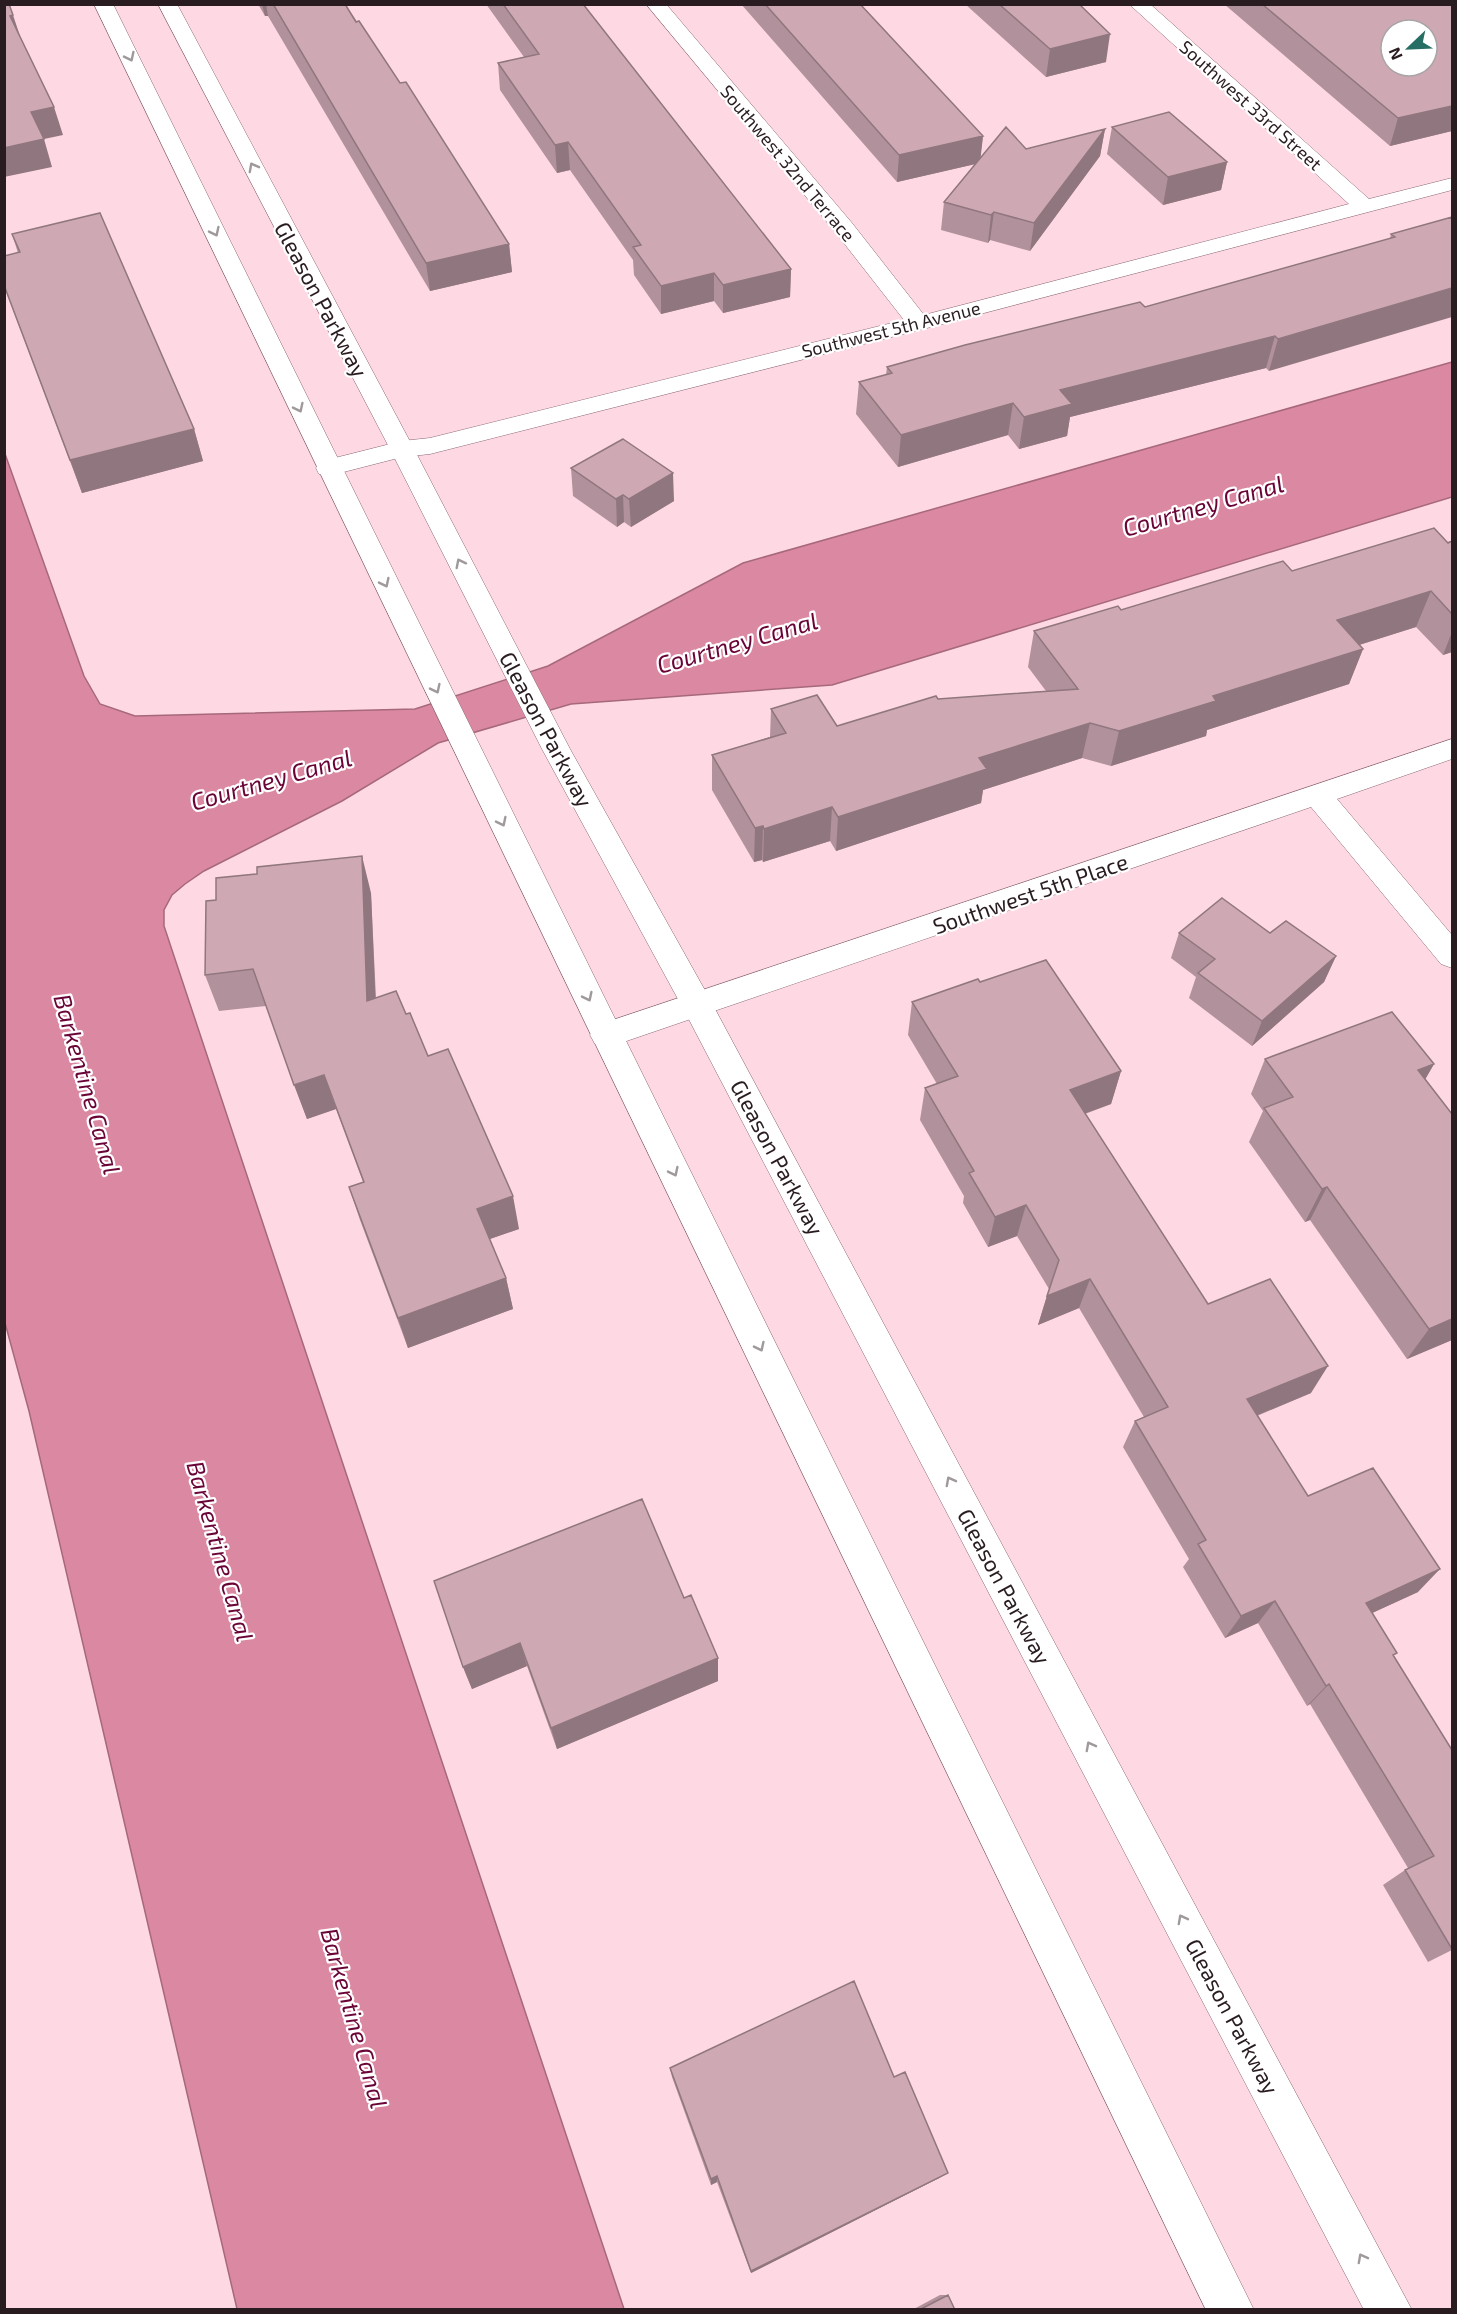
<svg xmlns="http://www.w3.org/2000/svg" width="1457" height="2314" font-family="'Exo 2',sans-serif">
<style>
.water{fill:#db89a3;stroke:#a6687c;stroke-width:1.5}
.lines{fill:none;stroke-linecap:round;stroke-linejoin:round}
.street-casing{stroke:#896872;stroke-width:1}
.secondary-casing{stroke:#896872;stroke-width:1}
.street{fill:#fff;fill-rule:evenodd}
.secondary{fill:#fff;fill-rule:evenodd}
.wall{fill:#b1919b}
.shaded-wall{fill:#90767e}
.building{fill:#cea9b4;stroke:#90767e;stroke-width:1.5;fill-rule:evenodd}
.oneway{stroke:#9f999b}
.labels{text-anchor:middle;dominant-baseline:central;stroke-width:4.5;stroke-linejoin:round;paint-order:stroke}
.far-street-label{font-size:18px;fill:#291c20;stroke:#fff}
.street-label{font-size:22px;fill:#291c20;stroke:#fff}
.water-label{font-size:24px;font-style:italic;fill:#6a0437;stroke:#fff}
</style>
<rect width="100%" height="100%" fill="#fed8e3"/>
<!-- water -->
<path class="water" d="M 1452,362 L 1452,497 L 832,685 L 571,704 L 438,743 L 342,801 L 204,871 L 185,884 L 172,895 L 164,910 L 164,926 L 624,2309 L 237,2309 L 29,1411 L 5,1323 L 4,451 L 84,676 L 100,704 L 135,716 L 415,709 L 548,666 L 743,563 Z"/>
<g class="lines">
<defs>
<path id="street" d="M 646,4 L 666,4 L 852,223 L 924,315 L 1349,204 L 1129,4 L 1150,4 L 1369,199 L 1452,178 L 1452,190 L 927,328 L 430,454 L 402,457 L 328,476 L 319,474 L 316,468 L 319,462 L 402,441 L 430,438 L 904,320 L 836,233 Z
M 1452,739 L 1452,759 L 1337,799 L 1452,935 L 1452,968 L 1441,964 L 1311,807 L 606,1048 L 595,1044 L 590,1035 L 595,1026 Z"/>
<path id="secondary" d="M 94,4 L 113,4 L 1254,2310 L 1206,2310 Z
M 158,4 L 177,4 L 414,449 L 570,749 L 707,994 L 1412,2310 L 1364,2310 L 685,1012 L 542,749 L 390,449 Z"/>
</defs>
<!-- street casing -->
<use href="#street" class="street-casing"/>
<!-- secondary casing -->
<use href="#secondary" class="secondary-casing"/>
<!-- street -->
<use href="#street" class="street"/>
<!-- secondary -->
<use href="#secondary" class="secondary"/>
</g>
<!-- wall -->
<path class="wall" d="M 258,4 L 345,4 L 509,244 L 512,272 L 430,291 L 268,16 L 265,16 Z
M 486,4 L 583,4 L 791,269 L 790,297 L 723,313 L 714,301 L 661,314 L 634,275 L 633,260 L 570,170 L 557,173 L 500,90 L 498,63 L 524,57 Z
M 741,4 L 860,4 L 983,136 L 980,158 L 1026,149 L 1105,129 L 1100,156 L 1030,251 L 990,240 L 988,243 L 941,230 L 944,202 L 975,164 L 897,182 Z
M 965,4 L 1079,4 L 1106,62 L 1046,77 Z
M 1224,4 L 1452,4 L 1452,131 L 1390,146 Z
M 1112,127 L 1227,162 L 1221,190 L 1163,205 L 1107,154 Z
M 1452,217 L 1269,371 L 1266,368 L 1070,417 L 1067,436 L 1019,449 L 1008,435 L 898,467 L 856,414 L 859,382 L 886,375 L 887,367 L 1145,307 L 1390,239 L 1391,234 Z
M 12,234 L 194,429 L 203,461 L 82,493 L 4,286 L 4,256 L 18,253 Z
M 571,468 L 674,501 L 631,527 L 624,522 L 617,527 L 573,496 Z
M 1452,541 L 1452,652 L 1443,655 L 1416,627 L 1359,645 L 1363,649 L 1349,684 L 1207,730 L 1206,736 L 1111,766 L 1082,758 L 983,790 L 981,803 L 836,851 L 830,841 L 763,862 L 762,860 L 754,862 L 712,790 L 712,755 L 770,737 L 771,709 L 837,726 L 938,699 L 1046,691 L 1028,667 L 1034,631 L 1121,610 L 1292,571 Z
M 371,893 L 376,998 L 406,1014 L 519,1229 L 490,1239 L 506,1278 L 513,1309 L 408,1348 L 360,1220 L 349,1187 L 363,1182 L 336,1109 L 307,1119 L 266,1006 L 219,1011 L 205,975 Z
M 1179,933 L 1270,933 L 1336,956 L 1324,982 L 1252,1046 L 1189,998 L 1196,977 L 1171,958 Z
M 980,982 L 1121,1071 L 1111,1104 L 1085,1114 L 1208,1304 L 1311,1393 L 1257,1416 L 1308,1496 L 1418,1592 L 1372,1613 L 1394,1657 L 1452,1750 L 1452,1950 L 1428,1962 L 1383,1885 L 1408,1868 L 1310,1704 L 1307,1706 L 1258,1623 L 1225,1638 L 1183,1567 L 1189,1559 L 1123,1447 L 1135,1421 L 1144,1417 L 1079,1308 L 1038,1325 L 1049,1289 L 1017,1236 L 988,1247 L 963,1203 L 964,1196 L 920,1120 L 925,1088 L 937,1084 L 908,1035 L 912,1002 Z
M 1265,1059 L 1434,1064 L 1425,1079 L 1452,1340 L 1407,1359 L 1310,1220 L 1305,1222 L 1249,1142 L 1263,1111 L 1251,1094 Z
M 684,1598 L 718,1658 L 718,1681 L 557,1749 L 527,1666 L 472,1689 L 463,1667 Z
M 670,2068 L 894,2077 L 939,2178 L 751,2273 L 717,2182 L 711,2185 L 672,2077 Z
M 940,2295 L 948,2295 L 955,2310 L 912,2310 Z"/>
<!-- shaded-wall -->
<path class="shaded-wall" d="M 262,4 L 266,4 L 268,16 L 265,16 Z
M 13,15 L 22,42 L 10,16 Z
M 1110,34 L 1106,62 L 1046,77 L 1050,49 Z
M 1452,106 L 1452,131 L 1390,146 L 1398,118 Z
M 54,107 L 63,135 L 44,139 L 52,167 L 4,177 L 4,148 L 31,112 Z
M 1105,129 L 1100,156 L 1030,251 L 1034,223 Z
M 983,136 L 980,163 L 897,182 L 899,155 Z
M 568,142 L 570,170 L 557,173 L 555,145 Z
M 1227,162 L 1221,190 L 1163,205 L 1168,177 Z
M 994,212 L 990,240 L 988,243 L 991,215 Z
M 509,244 L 512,272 L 430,291 L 426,263 Z
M 791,269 L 790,297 L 723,313 L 723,285 Z
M 714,273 L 714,301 L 661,314 L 661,286 Z
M 1452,288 L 1452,317 L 1269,371 L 1278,339 Z
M 1275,336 L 1266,368 L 1070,417 L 1067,436 L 1019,449 L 1024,417 L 1060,390 Z
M 1013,403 L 1008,435 L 898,467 L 901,435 Z
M 194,429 L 203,461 L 82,493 L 70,460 Z
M 673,473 L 674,501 L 631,527 L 629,499 Z
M 623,495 L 624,522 L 617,527 L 616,499 Z
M 1431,591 L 1416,627 L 1324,656 L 1337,620 Z
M 1452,632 L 1452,652 L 1443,655 Z
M 1363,649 L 1349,684 L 1207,730 L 1206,736 L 1111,766 L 1119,731 L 1213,696 Z
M 1090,723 L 1082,758 L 983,790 L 981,803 L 836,851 L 838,817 L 979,758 Z
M 832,807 L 830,841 L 763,862 L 764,829 Z
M 763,826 L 762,860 L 754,862 L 755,828 Z
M 362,856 L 371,893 L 377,1036 L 367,1001 Z
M 1336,956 L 1324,982 L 1252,1046 L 1262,1021 Z
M 1434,1064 L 1414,1099 L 1418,1070 Z
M 1121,1071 L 1111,1104 L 1061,1122 L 1070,1090 Z
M 324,1075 L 336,1109 L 307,1119 L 294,1085 Z
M 1327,1187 L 1310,1220 L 1305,1222 L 1322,1189 Z
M 513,1196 L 519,1229 L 484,1241 L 477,1209 Z
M 1026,1205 L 1017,1236 L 988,1247 L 995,1217 Z
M 506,1278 L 513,1309 L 408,1348 L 398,1318 Z
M 1090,1279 L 1079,1308 L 1038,1325 L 1047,1296 Z
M 1452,1319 L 1452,1340 L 1407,1359 L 1429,1329 Z
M 1328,1366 L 1311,1393 L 1231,1426 L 1247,1399 Z
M 1440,1569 L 1418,1592 L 1346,1625 L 1366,1603 Z
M 1275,1601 L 1258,1623 L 1225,1638 L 1241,1616 Z
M 520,1643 L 527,1666 L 472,1689 L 463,1667 Z
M 718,1658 L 718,1681 L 557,1749 L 551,1728 Z
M 1329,1684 L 1310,1704 L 1307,1706 L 1326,1686 Z
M 948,2173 L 939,2178 L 751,2273 L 751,2271 Z
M 717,2176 L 717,2182 L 711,2185 L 711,2179 Z"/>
<!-- building -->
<path class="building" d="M 4,4 L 9,4 L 13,15 L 10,16 L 54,107 L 31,112 L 44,139 L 4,148 Z
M 273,4 L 345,4 L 356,22 L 359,21 L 400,83 L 406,82 L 509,244 L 426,263 Z
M 503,4 L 583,4 L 791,269 L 723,285 L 714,273 L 661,286 L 633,247 L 641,245 L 568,142 L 555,145 L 498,63 L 539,54 Z
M 765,4 L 860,4 L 983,136 L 899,155 Z
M 999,4 L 1079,4 L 1110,34 L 1050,49 Z
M 1262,4 L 1452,4 L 1452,106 L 1398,118 ZM 1391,30 L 1427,30 L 1427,66 L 1391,66 Z
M 1169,112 L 1227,162 L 1168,177 L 1112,127 Z
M 1006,127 L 1026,149 L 1105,129 L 1034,223 L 994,212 L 991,215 L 944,202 Z
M 100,213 L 194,429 L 70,460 L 4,285 L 4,256 L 20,252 L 12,234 Z
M 1452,217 L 1452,288 L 1278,339 L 1275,336 L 1060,390 L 1072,404 L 1024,417 L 1013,403 L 901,435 L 859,382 L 892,373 L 887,367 L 965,345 L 1140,302 L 1145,307 L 1395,237 L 1391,234 Z
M 623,439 L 673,473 L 629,499 L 623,495 L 616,499 L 571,468 Z
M 1434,528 L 1448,543 L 1452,541 L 1452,614 L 1431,591 L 1337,620 L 1363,649 L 1213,696 L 1216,701 L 1119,731 L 1090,723 L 979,758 L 987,769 L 838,817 L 832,807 L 764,829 L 763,826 L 755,828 L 712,755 L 786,733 L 771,709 L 817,695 L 837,726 L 936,696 L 938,699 L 1078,689 L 1034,631 L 1118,606 L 1121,610 L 1283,561 L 1292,571 Z
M 362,856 L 367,1001 L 396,991 L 406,1014 L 410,1013 L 428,1056 L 448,1049 L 513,1196 L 477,1209 L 506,1278 L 398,1318 L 349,1187 L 364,1182 L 324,1075 L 294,1085 L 253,969 L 205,975 L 206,901 L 216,900 L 216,878 L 257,874 L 257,867 Z
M 1222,898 L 1270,933 L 1286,921 L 1336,956 L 1262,1021 L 1198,973 L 1215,959 L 1179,933 Z
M 1046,960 L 1121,1071 L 1070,1090 L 1208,1304 L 1270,1279 L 1328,1366 L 1247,1399 L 1308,1496 L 1373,1468 L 1440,1569 L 1366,1603 L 1397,1653 L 1393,1655 L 1452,1750 L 1452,1949 L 1405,1870 L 1434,1856 L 1329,1684 L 1326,1686 L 1275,1601 L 1241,1616 L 1198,1544 L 1206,1540 L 1135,1421 L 1168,1407 L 1090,1279 L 1047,1296 L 1059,1260 L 1026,1205 L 995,1217 L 969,1173 L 974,1171 L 925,1088 L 958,1076 L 912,1002 L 978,979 L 980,982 Z
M 1392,1012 L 1434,1064 L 1418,1070 L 1452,1114 L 1452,1319 L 1429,1329 L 1327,1187 L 1322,1189 L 1264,1108 L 1293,1097 L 1265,1059 Z
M 642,1499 L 684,1598 L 691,1595 L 718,1658 L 551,1728 L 520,1643 L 463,1667 L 434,1581 Z
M 854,1981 L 894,2077 L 905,2072 L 948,2173 L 751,2271 L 717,2176 L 711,2179 L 670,2068 Z
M 948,2295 L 955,2310 L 919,2310 Z"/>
<!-- one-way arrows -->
<defs><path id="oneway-chevron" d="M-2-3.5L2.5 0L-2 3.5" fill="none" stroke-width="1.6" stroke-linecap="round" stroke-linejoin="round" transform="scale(1.5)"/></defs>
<g class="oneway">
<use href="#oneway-chevron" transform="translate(130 57) rotate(64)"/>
<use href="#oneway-chevron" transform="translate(253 167) rotate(-118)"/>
<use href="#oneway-chevron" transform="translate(215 232) rotate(64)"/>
<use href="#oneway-chevron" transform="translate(299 408) rotate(64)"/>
<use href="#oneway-chevron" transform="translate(460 563) rotate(-117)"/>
<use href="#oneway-chevron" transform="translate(385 583) rotate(64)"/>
<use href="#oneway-chevron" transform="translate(436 689) rotate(64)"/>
<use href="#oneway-chevron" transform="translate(502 822) rotate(64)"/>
<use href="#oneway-chevron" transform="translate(588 997) rotate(64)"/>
<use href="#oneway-chevron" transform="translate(674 1172) rotate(64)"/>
<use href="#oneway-chevron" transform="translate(760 1347) rotate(64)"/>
<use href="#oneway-chevron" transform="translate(950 1481) rotate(-118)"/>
<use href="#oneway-chevron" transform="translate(1090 1746) rotate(-118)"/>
<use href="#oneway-chevron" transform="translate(1182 1919) rotate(-118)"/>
<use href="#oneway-chevron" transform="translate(1362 2258) rotate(-118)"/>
</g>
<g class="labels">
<!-- far-street labels -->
<g class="far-street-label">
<text transform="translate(1251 105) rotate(42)">Southwest 33rd Street</text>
<text transform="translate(788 163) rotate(50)">Southwest 32nd Terrace</text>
<text transform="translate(891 329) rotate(-14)">Southwest 5th Avenue</text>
</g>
<!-- street labels -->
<g class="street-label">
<text transform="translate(322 299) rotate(62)">Gleason Parkway</text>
<text transform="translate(547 729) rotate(62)">Gleason Parkway</text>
<text transform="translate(1030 893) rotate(-19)">Southwest 5th Place</text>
<text transform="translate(778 1157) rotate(62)">Gleason Parkway</text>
<text transform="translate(1005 1586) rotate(62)">Gleason Parkway</text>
<text transform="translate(1233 2016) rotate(62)">Gleason Parkway</text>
</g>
<!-- water labels -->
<g class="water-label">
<text transform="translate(1203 505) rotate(-16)">Courtney Canal</text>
<text transform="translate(737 642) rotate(-16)">Courtney Canal</text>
<text transform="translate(271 779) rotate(-16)">Courtney Canal</text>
<text transform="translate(88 1084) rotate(74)">Barkentine Canal</text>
<text transform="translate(221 1551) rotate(74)">Barkentine Canal</text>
<text transform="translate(355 2018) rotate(74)">Barkentine Canal</text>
</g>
</g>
<!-- border -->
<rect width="1457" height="2314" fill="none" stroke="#291c20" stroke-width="12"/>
<!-- north arrow -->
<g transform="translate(1409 48) rotate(247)"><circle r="28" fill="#ffffff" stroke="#a9a4a6" stroke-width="1.5"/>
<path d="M0-4.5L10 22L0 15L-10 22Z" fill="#276e64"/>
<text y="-9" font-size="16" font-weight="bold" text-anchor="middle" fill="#291c20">N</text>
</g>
</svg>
